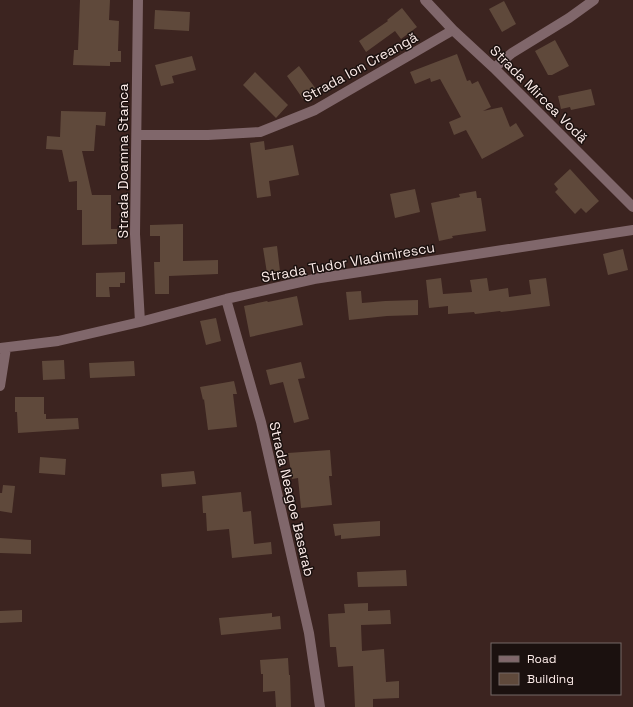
<svg xmlns="http://www.w3.org/2000/svg" width="633" height="707" font-family="'Space Grotesk',sans-serif">
<style>
.building{fill:#5f493b}
.lines{fill:none;stroke-linecap:round;stroke-linejoin:round}
.minor{stroke:#80676b;stroke-width:10}
.labels{text-anchor:middle;dominant-baseline:central;stroke-width:3;stroke-linejoin:round;paint-order:stroke}
.street-label{font-size:14px;fill:#fcebe8;stroke:#1b110f}
</style>
<rect width="100%" height="100%" fill="#3c2420"/>
<!-- building -->
<path class="building" d="M 80,0 L 110,0 L 109,20 L 119,21 L 118,51 L 121,51 L 121,62 L 110,62 L 110,66 L 73,65 L 74,50 L 78,50 Z
M 504,1 L 516,24 L 502,32 L 489,9 Z
M 402,8 L 417,27 L 401,39 L 395,31 L 366,52 L 359,41 L 388,21 L 387,20 Z
M 155,10 L 190,12 L 189,31 L 154,29 Z
M 555,40 L 569,66 L 552,75 L 548,75 L 535,51 Z
M 457,54 L 467,81 L 470,80 L 472,84 L 478,81 L 491,107 L 483,111 L 502,107 L 510,127 L 516,123 L 524,136 L 482,159 L 466,130 L 454,135 L 449,122 L 461,117 L 440,79 L 431,82 L 430,78 L 415,84 L 410,72 Z
M 192,56 L 196,70 L 172,76 L 174,83 L 161,86 L 155,65 Z
M 299,66 L 316,89 L 303,99 L 287,76 Z
M 255,72 L 288,105 L 276,118 L 243,85 Z
M 591,89 L 595,105 L 571,110 L 570,107 L 561,109 L 558,96 Z
M 61,111 L 106,112 L 105,126 L 96,125 L 94,151 L 82,151 L 92,195 L 111,195 L 111,229 L 117,229 L 117,244 L 82,245 L 82,210 L 77,210 L 77,181 L 69,182 L 62,150 L 46,149 L 47,136 L 60,137 Z
M 264,141 L 265,150 L 293,145 L 299,175 L 269,181 L 271,196 L 257,198 L 250,143 Z
M 570,169 L 599,201 L 586,213 L 581,208 L 575,214 L 555,192 L 558,189 L 554,184 Z
M 415,189 L 420,212 L 395,218 L 390,194 Z
M 476,191 L 477,198 L 481,198 L 486,231 L 452,236 L 453,238 L 439,241 L 431,203 L 460,197 L 459,194 Z
M 183,224 L 183,261 L 218,260 L 218,274 L 169,276 L 169,294 L 155,294 L 154,262 L 160,262 L 160,236 L 150,236 L 150,225 Z
M 277,246 L 280,271 L 267,273 L 263,248 Z
M 623,249 L 628,270 L 608,275 L 603,254 Z
M 125,272 L 125,283 L 120,283 L 120,287 L 109,287 L 110,297 L 96,297 L 96,273 Z
M 441,278 L 443,294 L 472,292 L 470,280 L 487,278 L 489,291 L 508,288 L 509,297 L 531,294 L 529,280 L 546,278 L 550,306 L 501,312 L 500,311 L 475,314 L 474,312 L 448,314 L 448,306 L 429,308 L 426,280 Z
M 361,291 L 362,303 L 385,301 L 418,300 L 418,315 L 387,316 L 349,320 L 346,292 Z
M 297,296 L 303,325 L 250,337 L 244,306 L 267,301 L 268,302 Z
M 216,318 L 221,341 L 206,345 L 200,321 Z
M 64,360 L 65,379 L 43,380 L 42,361 Z
M 134,361 L 135,376 L 90,378 L 89,363 Z
M 301,362 L 305,378 L 298,379 L 309,419 L 294,423 L 283,382 L 270,385 L 266,370 Z
M 234,381 L 237,394 L 233,394 L 237,427 L 208,430 L 204,399 L 203,400 L 200,387 Z
M 15,397 L 44,397 L 44,414 L 46,414 L 46,419 L 78,418 L 79,429 L 18,433 L 17,412 L 15,412 Z
M 330,450 L 332,476 L 329,476 L 332,505 L 301,508 L 298,478 L 292,479 L 288,453 Z
M 40,457 L 66,459 L 65,475 L 39,473 Z
M 194,471 L 196,484 L 162,487 L 161,474 Z
M 3,485 L 15,486 L 12,513 L 0,511 L 0,493 L 2,493 Z
M 241,492 L 243,512 L 251,511 L 254,544 L 271,542 L 272,554 L 232,558 L 229,529 L 207,531 L 206,513 L 203,513 L 202,496 Z
M 380,521 L 380,536 L 341,539 L 341,535 L 335,536 L 333,524 Z
M 0,538 L 31,540 L 31,554 L 0,553 Z
M 406,570 L 407,586 L 358,587 L 357,572 Z
M 368,603 L 368,611 L 390,610 L 391,624 L 361,625 L 362,651 L 384,649 L 386,682 L 399,681 L 399,698 L 373,699 L 373,707 L 355,707 L 353,666 L 338,667 L 336,647 L 330,647 L 328,614 L 345,613 L 344,604 Z
M 22,610 L 22,622 L 0,623 L 0,611 Z
M 272,613 L 272,617 L 280,616 L 281,629 L 221,635 L 219,618 Z
M 288,658 L 289,675 L 290,675 L 291,707 L 276,707 L 275,691 L 263,692 L 263,674 L 261,674 L 260,660 Z"/>
<g class="lines">
<!-- minor -->
<path class="minor" d="M 138,0 L 135,234 L 140,322
M 425,0 L 453,30 L 494,68 L 633,207
M 494,68 L 512,53 L 569,18 L 594,0
M 137,135 L 208,135 L 260,132 L 315,110 L 453,30
M 226,299 L 261,422 L 309,633 L 320,707
M 0,348 L 58,341 L 140,322 L 226,299 L 314,279 L 633,230
M 0,386 L 6,348"/>
</g>
<g class="labels">
<!-- street labels -->
<g class="street-label">
<text transform="translate(360 67) rotate(-29)">Strada Ion Creangă</text>
<text transform="translate(539 94) rotate(45)">Strada Mircea Vodă</text>
<text transform="translate(123 161) rotate(-90)">Strada Doamna Stanca</text>
<text transform="translate(348 262) rotate(-10)">Strada Tudor Vladimirescu</text>
<text transform="translate(292 499) rotate(77)">Strada Neagoe Basarab</text>
</g>
</g>
<!-- legend -->
<rect x="491" y="643" width="130" height="52" fill="#1b110f" stroke="#756866"/>
<rect x="499" y="656" width="20" height="6" fill="#80676b" stroke="#756866"/>
<text x="527" y="663" font-size="12" fill="#fcebe8">Road</text>
<rect x="499" y="673" width="20" height="12" fill="#5f493b" stroke="#756866"/>
<text x="527" y="683" font-size="12" fill="#fcebe8">Building</text>
</svg>
